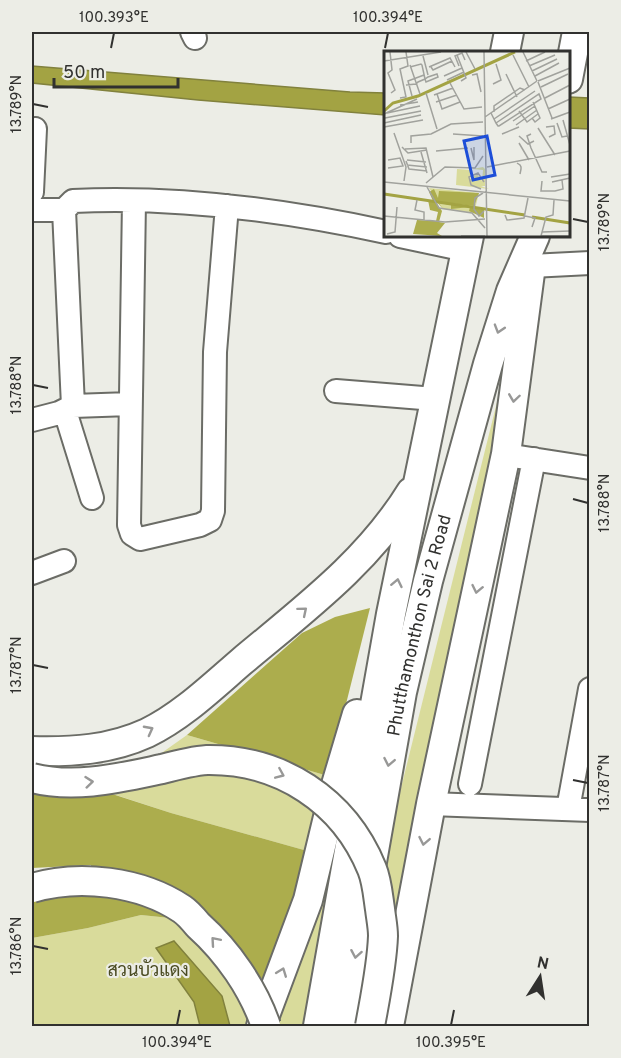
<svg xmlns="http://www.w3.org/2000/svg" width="621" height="1058" font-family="Overpass,Sarabun,sans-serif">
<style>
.green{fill:#d9db9b}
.forest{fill:#acad4d}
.water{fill:#a3a343;stroke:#81813d;stroke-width:1.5}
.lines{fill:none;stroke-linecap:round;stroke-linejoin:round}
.minor-casing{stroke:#6b6c66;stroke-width:26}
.major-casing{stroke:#6b6c66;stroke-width:32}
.minor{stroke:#fff;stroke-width:22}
.major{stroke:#fff;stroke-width:28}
.major-bridge-casing{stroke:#6b6c66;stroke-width:32;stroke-linecap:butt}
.major-bridge{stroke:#fff;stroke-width:28}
.oneway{stroke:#989897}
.ticks{fill:none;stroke:#31312f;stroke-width:2}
.labels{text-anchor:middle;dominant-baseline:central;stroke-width:4.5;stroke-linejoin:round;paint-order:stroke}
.street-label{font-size:18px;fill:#31312f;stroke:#ecede6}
.park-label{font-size:18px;fill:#4a4b22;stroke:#ecede6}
.inset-river{fill:none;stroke:#a3a343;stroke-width:3}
.inset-road{fill:none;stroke:#a1a29d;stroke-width:1.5}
.view{fill:#1d4ed8;fill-opacity:0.15;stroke:#1d4ed8;stroke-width:3}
.inset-edge{fill:none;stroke:#31312f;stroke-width:3}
.neatline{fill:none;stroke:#31312f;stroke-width:2}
.ticks-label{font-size:15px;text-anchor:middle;fill:#31312f}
</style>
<rect width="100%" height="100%" fill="#ecede6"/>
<!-- green -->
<path class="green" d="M 501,386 L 508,388 L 380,1026 L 374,912 L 398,800 Z
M 187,735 L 328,776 L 311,852 L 171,813 L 49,773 L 100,768 L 153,759 Z
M 336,830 L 332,1026 L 274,1026 Z
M 141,915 L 209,922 L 264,981 L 245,1026 L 32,1026 L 32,938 L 88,928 Z"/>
<!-- forest -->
<path class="forest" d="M 370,608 L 328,776 L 187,735 L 302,633 L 335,617 Z
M 41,771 L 171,813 L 311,852 L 264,981 L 209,922 L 141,915 L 88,928 L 32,938 L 32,899 L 45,894 L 93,896 L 91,865 L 32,868 L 32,776 Z"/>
<!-- water -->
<path class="water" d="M 32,66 L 350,92 L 385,93 L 385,115 L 198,100 L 32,83 Z
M 569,97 L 589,98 L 589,129 L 569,128 Z
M 174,941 L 222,996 L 230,1026 L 200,1026 L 194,1002 L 156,948 Z"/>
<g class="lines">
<defs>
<path id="minor" d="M 192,32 L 195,38
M 32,192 L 35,129
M 134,201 L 129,525 L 132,534 L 140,539 L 200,525 L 210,520 L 213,511 L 215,352 L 227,206
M 32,210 L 64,210
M 400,236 L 466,250
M 531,266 L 590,263
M 336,391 L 435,399
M 73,406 L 64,210 L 73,201 C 177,196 284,210 386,232
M 65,411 L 92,498
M 32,420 L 59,413 L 73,406 L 130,404
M 519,457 L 590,468
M 32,573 L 64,561
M 470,784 L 534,459
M 431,804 L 590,810
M 568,809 L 590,689"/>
<g id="major">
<path d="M 505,52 L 509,32"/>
<path d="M 568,79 L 577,32"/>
<path d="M 32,751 C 72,752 110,750 147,733 C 182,716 212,687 241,662 C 303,610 368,562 411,492"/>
<path d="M 261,1026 L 308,900 L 335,788 L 357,714"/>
<path d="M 318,1026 L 391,614 L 469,236"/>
<path id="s1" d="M 343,1026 L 402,692 L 428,581 L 488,364 L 511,291 L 535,236"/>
<path d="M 389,1026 L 431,804 L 506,454 L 530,273"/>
</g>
</defs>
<!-- minor casing -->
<use href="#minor" class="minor-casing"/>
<!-- major casing -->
<use href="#major" class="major-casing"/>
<!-- minor -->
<use href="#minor" class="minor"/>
<!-- major -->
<use href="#major" class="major"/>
<defs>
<path id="major-bridge" d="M 32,778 C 75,789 119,778 162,769 C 177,765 192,761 207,760 C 280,759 344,800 372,869 C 377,881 378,896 380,909 C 381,918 383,927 383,936 C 382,965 375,998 370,1026
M 32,888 C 79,874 140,881 182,909 C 188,913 193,919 198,925 C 228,952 253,988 266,1026"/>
</defs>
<!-- major-bridge casing -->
<use href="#major-bridge" class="major-bridge-casing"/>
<!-- major-bridge -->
<use href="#major-bridge" class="major-bridge"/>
</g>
<!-- one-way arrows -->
<defs><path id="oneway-chevron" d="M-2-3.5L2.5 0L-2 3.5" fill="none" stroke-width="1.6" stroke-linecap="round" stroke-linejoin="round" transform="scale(1.5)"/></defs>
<g class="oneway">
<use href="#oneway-chevron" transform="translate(499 329) rotate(107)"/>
<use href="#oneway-chevron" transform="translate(514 398) rotate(98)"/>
<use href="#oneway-chevron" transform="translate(397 583) rotate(-78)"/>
<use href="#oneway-chevron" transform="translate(477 589) rotate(102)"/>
<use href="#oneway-chevron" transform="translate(303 611) rotate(-40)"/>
<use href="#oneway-chevron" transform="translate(149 730) rotate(-28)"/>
<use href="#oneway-chevron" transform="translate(389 762) rotate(101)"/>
<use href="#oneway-chevron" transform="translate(280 774) rotate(23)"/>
<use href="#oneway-chevron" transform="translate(89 782) rotate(-6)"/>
<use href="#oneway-chevron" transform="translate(424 841) rotate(101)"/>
<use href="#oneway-chevron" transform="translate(215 941) rotate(-131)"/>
<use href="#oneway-chevron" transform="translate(356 954) rotate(100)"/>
<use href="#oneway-chevron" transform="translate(282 972) rotate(-69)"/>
</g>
<!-- ticks -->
<path class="ticks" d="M 111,48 L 114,33M 385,48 L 388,33M 33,104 L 48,107M 573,219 L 588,222M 33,385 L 48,388M 573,499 L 588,503M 33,665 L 48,668M 573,780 L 588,783M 33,946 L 48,949M 177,1025 L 180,1010M 451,1025 L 454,1010"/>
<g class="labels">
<!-- street labels -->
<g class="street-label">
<text stroke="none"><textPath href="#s1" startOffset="408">Phutthamonthon Sai 2 Road</textPath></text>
</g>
<!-- park labels -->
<g class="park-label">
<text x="148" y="971">สวนบัวแดง</text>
</g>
</g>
<!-- overview -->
<g transform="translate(384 51)">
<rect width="186" height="186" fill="#ecede6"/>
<path d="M 99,116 L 101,118 L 101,135 L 97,135 L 105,138 L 72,134 L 73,118 L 87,119 L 85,129 L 93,123 L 98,130 L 99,119 L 88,118 ZM 45,137 L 95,142 L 90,162 L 59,158 Z" fill="#d9db9b"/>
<path d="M 50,138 L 54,147 L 55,140 L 95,142 L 90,155 L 57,151 L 95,158 L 100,159 L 100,167 L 85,160 L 86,156 L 67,158 L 67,154 L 55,152 L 59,158 L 53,151 L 56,151 L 51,150 L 58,160 L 55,171 L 61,172 L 53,182 L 58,185 L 29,183 L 33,169 L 52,170 L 54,161 L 46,159 L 44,149 L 49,150 L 45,141 Z" fill="#acad4d"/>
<path class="inset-river" d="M 0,60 L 9,52 L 34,45 L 131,1M 0,143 L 141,164M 148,166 L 186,172"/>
<path class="inset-road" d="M 6,1 L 8,19 L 4,22 L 11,39 L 7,42M 82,1 L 91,18M 100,1 L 103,185M 139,1 L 153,30M 73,4 L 82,27 L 77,30M 129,4 L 145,36M 39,5 L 44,24M 0,10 L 57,1M 142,10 L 161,1M 26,14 L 36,43M 75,15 L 71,5 L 78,2 L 81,9M 145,15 L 171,4M 45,16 L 66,7 L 71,16M 47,16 L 49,19 L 68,10M 148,20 L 173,8M 122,23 L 133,46M 88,24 L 93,23 L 97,41M 60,25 L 78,17M 151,25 L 175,12M 63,29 L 80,21M 154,30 L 186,17M 154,31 L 168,67M 66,32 L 80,58 L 98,56M 109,33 L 117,29 L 112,13M 22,34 L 32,33 L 34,31 L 41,28 L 44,26 L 53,23 L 54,26 L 42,31 L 41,28 L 38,14 L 37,13 L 26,16M 157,36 L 184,23M 42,42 L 53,78M 53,43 L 58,58 L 76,51M 50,44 L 69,37M 28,45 L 24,30 L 40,24M 16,47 L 22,46 L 16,18 L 24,15 L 22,1M 161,47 L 186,34M 52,51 L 73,44M 16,54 L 34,51M 164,58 L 186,48M 135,60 L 143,71 L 154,63M 110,61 L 110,55 L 136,37 L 141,39M 3,62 L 36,55M 107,62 L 112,72 L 114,75 L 115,75 L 157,48 L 155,43 L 112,72M 0,63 L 33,48M 101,66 L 153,30M 1,67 L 37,60M 148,67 L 151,71 L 156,67 L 149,51M 110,68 L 151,40M 167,68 L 186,61M 179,69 L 186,94M 129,70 L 151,55M 0,72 L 37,64M 173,72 L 178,86 L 183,85M 132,74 L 153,59M 0,76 L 39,69M 162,76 L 170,75 L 171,83 L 165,86M 154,77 L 171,104M 10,82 L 22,116 L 20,130M 69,83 L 99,85M 118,83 L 135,76M 147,83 L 143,85 L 147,97 L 158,121 L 163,121M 135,85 L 144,93 L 150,90M 27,92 L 27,85 L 47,83 L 67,73 L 99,71M 135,92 L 145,109M 18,96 L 24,102 L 43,99M 87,97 L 90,109 L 90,96M 21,98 L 42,97 L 49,126M 52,100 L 84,97M 37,101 L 43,122M 4,109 L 16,107 L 19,115 L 4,117M 23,109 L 42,111M 22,110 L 25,118 L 43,120M 133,112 L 136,114 L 137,116 L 137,118 L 136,123 L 137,118M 23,114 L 43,116M 103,116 L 186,100M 167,126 L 186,123M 158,130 L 157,140 L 171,140 L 179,138 L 178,129M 0,131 L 186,150M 168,131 L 186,127M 42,132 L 61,116 L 91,117 L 99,105M 43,136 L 55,157 L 88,162 L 101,177M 97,138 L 87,134 L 85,126 L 94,122 L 100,131M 99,142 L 91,147 L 90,158 L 95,165 L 100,160M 33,149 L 31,159 L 40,161 L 40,169M 121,164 L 123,169 L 140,167 L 144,147M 0,165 L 61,171 L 101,168M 141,165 L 151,167 L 148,176M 158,181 L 186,180M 3,183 L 11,181 L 13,156M 77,185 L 101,185M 157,185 L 162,166 L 169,164 L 170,149M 157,185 L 186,185"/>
<path class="view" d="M 103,85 L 111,124 L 89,129 L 80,90 Z"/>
<rect width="186" height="186" class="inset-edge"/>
</g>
<!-- border -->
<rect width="621" height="1058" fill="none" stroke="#ecede6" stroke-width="66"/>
<!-- north arrow -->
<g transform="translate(540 977) rotate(12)" stroke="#ecede6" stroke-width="4.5" paint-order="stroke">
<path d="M0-4.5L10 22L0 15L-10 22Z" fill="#31312f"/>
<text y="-9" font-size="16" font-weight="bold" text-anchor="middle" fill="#31312f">N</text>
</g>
<!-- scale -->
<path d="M54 78v9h124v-9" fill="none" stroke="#31312f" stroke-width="3"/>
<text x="63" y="78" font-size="18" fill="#31312f" stroke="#ecede6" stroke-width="4.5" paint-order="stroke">50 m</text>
<rect x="33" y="33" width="555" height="992" class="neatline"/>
<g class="ticks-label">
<text x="114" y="22">100.393°E</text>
<text x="388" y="22">100.394°E</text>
<text transform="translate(16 104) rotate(-90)" y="5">13.789°N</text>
<text transform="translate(604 222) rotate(-90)" y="5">13.789°N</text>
<text transform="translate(16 385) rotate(-90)" y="5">13.788°N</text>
<text transform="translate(604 503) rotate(-90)" y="5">13.788°N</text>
<text transform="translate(16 665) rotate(-90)" y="5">13.787°N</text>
<text transform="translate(604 783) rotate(-90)" y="5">13.787°N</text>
<text transform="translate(16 946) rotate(-90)" y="5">13.786°N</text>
<text x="177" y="1047">100.394°E</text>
<text x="451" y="1047">100.395°E</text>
</g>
</svg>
